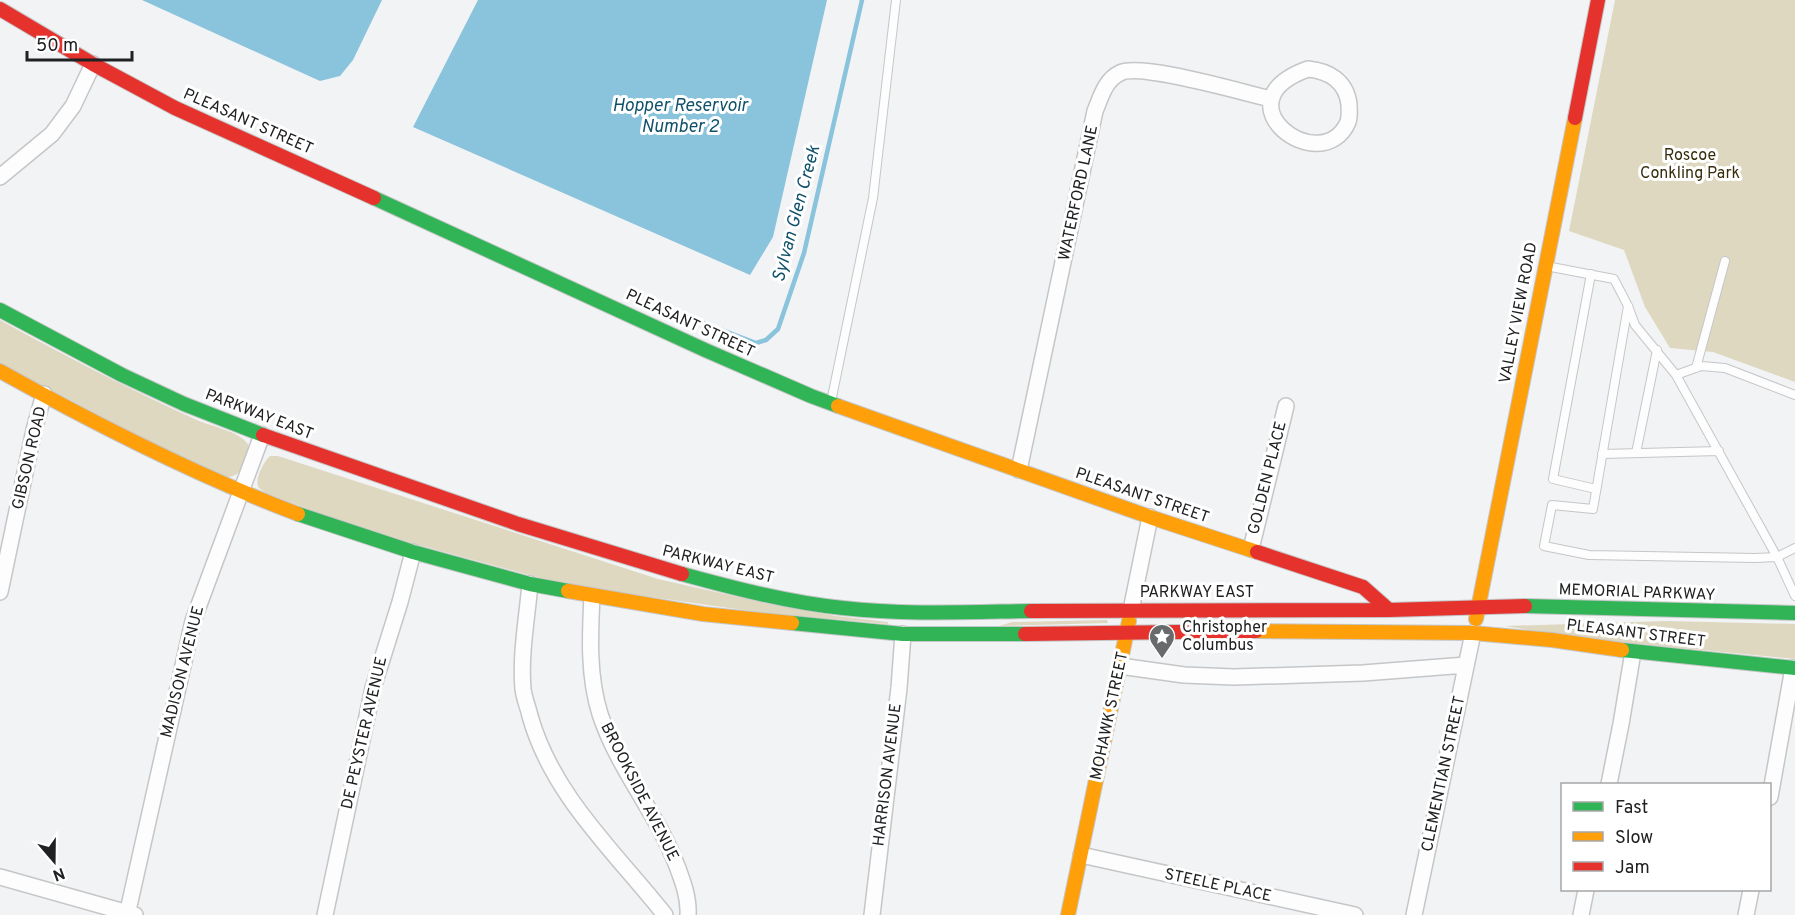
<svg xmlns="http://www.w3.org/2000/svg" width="1795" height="915" font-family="Overpass,sans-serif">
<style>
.green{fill:#dfd8c0}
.water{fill:#8ac3dc}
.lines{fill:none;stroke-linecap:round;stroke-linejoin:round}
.stream{stroke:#8ac3dc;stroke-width:4.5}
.lane-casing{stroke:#c5c6c7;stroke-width:10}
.street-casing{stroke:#c5c6c7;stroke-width:18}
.fast-casing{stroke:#c5c6c7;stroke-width:16}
.slow-casing{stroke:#c5c6c7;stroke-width:16}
.jam-casing{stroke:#c5c6c7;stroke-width:16}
.lane{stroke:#fdfdfe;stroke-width:8}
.street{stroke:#fdfdfe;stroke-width:15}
.fast{stroke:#30b455;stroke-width:14}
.slow{stroke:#ff9f0a;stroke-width:14}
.jam{stroke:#e5322d;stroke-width:14}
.labels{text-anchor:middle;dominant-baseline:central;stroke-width:6;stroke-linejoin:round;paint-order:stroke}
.street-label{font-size:16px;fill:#202122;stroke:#fff}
.park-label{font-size:16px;fill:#362d0c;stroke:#fff}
.poi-label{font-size:16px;fill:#202122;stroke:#fff;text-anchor:start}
.water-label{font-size:18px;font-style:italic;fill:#10516b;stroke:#fff}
</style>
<rect width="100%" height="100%" fill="#f1f3f5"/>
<!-- green -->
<path class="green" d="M 1615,0 L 1795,0 L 1795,382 L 1713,352 L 1670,348 L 1645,307 L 1624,250 L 1569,231 Z
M 0,320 C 65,356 131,390 199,421 C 214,427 238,431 248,444 C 251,456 242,478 227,477 L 179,457 L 0,363 Z
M 270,456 L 278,456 L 658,579 L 769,604 L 836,616 L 888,622 L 888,624 L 757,612 L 566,585 L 363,530 L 266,493 C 264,491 259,489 258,486 C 255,478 264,461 270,456 Z
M 1107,620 L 1108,623 L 999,626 L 1012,622 Z
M 1667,621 L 1795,624 L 1795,659 L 1577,638 L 1505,626 Z"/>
<!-- water -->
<path class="water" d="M 142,0 L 382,0 L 353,60 L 340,76 L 320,81 Z
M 478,0 L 827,0 L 773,237 L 750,275 L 413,127 Z"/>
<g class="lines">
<!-- stream -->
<path class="stream" d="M 646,301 L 756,343 L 766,340 L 778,329 L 804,253 L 862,0"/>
<defs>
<path id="lane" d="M 1546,266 L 1614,279 L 1628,306 L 1635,325 L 1676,375 L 1777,557 L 1795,596
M 1591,274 L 1553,479 L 1596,489
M 1628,306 L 1593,509 L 1552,505 L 1544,546 L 1589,555 L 1755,558 L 1777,557 L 1795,548
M 1696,368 L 1725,261
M 1676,375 L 1701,366 L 1725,368 L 1795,395
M 831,402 L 873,198 L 896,0
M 1636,453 L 1657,350
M 1602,454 L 1719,451"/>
<path id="street" d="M 1308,69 C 1329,71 1346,81 1349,104 C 1349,110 1350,116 1348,122 C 1322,181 1215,102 1308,69 Z
M 0,177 L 52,134 L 73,106 L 93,64
M 1019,470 L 1095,111 C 1101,97 1105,80 1120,73 C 1140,62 1244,93 1271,99
M 1251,549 L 1286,406
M 530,584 C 527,618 520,655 523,689 C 524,698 528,707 530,716 C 552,795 615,852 665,915
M 0,592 L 34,430 L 44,394
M 592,596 C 590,635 588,676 600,714 C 618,769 657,813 677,866 C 683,882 689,898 688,915
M 1131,610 L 1150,517
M 1120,666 L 1184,675 L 1234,677 L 1363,673 L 1466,665
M 1609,784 L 1621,724 L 1633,652
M 1770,797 L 1793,668
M 1081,855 L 1355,915
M 0,877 L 135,915
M 127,915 L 193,621 L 262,435
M 325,915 L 373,688 L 400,602 L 413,552
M 872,915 L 899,688 L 903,634
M 1414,915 L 1473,633
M 1581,915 L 1586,890
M 1746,915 L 1751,890"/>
<path id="fast" d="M 374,198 L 705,350 L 811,396 L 838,406
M 0,310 L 122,375 L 184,404 L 263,435
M 298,514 L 413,552 L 530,584 L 568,591
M 682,574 C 733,588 791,603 843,608 C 905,615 969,612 1031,611
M 1525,606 L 1795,613
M 792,623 L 903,634 L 1025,634
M 1622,650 L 1795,668"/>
<path id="slow" d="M 0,371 C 97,425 195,475 298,514
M 838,406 L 1150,517 L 1257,552
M 568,591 L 703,614 L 792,623
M 1476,619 L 1575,118
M 1256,631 L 1473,633 L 1552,640 L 1622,650
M 1068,915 L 1129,621"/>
<path id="jam" d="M 0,9 L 93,64 L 175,108 L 374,198
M 1575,118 L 1598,0
M 263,435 L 518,524 L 682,574
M 1257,552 L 1363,587 L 1389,610
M 1031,611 L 1389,610 L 1525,606
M 1025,634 L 1256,631"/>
</defs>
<!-- lane casing -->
<use href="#lane" class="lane-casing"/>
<!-- street casing -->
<use href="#street" class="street-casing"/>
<!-- fast casing -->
<use href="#fast" class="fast-casing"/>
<!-- slow casing -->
<use href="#slow" class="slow-casing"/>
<!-- jam casing -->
<use href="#jam" class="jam-casing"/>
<!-- lane -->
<use href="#lane" class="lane"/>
<!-- street -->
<use href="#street" class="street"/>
<!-- fast -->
<use href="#fast" class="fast"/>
<!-- slow -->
<use href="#slow" class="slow"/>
<!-- jam -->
<use href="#jam" class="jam"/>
</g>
<!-- icons -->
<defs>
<symbol id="sight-pin" viewBox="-11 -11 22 30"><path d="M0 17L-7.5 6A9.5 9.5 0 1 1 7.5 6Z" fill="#696a6c" stroke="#fff"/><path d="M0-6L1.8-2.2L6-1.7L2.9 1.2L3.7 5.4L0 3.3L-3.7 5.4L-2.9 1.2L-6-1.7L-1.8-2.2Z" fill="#fff"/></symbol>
</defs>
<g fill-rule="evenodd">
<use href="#sight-pin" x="1147" y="622" width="30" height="40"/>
</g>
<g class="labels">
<!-- street labels -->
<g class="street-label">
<text transform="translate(248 122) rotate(24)">PLEASANT STREET</text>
<text transform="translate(1079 193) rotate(-78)">WATERFORD LANE</text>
<text transform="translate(1519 313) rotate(-79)">VALLEY VIEW ROAD</text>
<text transform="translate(690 324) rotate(25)">PLEASANT STREET</text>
<text transform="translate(259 415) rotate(21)">PARKWAY EAST</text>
<text transform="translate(30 458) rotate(-77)">GIBSON ROAD</text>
<text transform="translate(1268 478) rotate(-76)">GOLDEN PLACE</text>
<text transform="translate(1142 496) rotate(19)">PLEASANT STREET</text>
<text transform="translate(718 565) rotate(14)">PARKWAY EAST</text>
<text x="1197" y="593">PARKWAY EAST</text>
<text transform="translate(1637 593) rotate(2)">MEMORIAL PARKWAY</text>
<text transform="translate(1636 634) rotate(7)">PLEASANT STREET</text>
<text transform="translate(183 672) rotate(-76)">MADISON AVENUE</text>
<text transform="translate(1110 716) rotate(-78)">MOHAWK STREET</text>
<text transform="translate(365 733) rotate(-77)">DE PEYSTER AVENUE</text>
<text transform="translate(1444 774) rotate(-78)">CLEMENTIAN STREET</text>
<text transform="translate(888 775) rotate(-83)">HARRISON AVENUE</text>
<text transform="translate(639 792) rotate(63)">BROOKSIDE AVENUE</text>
<text transform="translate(1218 886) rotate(12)">STEELE PLACE</text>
</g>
<!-- park labels -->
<g class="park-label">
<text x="1690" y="156">Roscoe<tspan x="1690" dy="18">Conkling Park</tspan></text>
</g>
<!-- poi labels -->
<g class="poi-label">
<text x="1182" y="628">Christopher<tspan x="1182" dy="18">Columbus</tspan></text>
</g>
<!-- water labels -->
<g class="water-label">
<text x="680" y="106">Hopper Reservoir<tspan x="680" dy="21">Number 2</tspan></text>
<text transform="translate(797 214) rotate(-75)">Sylvan Glen Creek</text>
</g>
</g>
<!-- legend -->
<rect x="1561" y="783" width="210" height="108" fill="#ffffff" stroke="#a6a6a7" stroke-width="1.5"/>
<rect x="1573" y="802" width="30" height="9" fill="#30b455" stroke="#a6a6a7" stroke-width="1.5"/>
<text x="1615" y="813" font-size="18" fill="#202122">Fast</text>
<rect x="1573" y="832" width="30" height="9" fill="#ff9f0a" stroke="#a6a6a7" stroke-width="1.5"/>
<text x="1615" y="843" font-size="18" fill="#202122">Slow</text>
<rect x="1573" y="862" width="30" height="9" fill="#e5322d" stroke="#a6a6a7" stroke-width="1.5"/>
<text x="1615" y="873" font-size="18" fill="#202122">Jam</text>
<!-- north arrow -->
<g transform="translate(54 861) rotate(160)" stroke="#ffffff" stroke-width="4.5" paint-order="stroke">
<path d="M0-4.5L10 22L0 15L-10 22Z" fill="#202122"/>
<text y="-9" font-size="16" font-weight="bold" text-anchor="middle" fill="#202122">N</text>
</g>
<!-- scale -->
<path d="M27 51v9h105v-9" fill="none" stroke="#202122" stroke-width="3"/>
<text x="36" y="51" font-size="18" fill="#202122" stroke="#ffffff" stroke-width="4.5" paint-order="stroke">50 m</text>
</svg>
